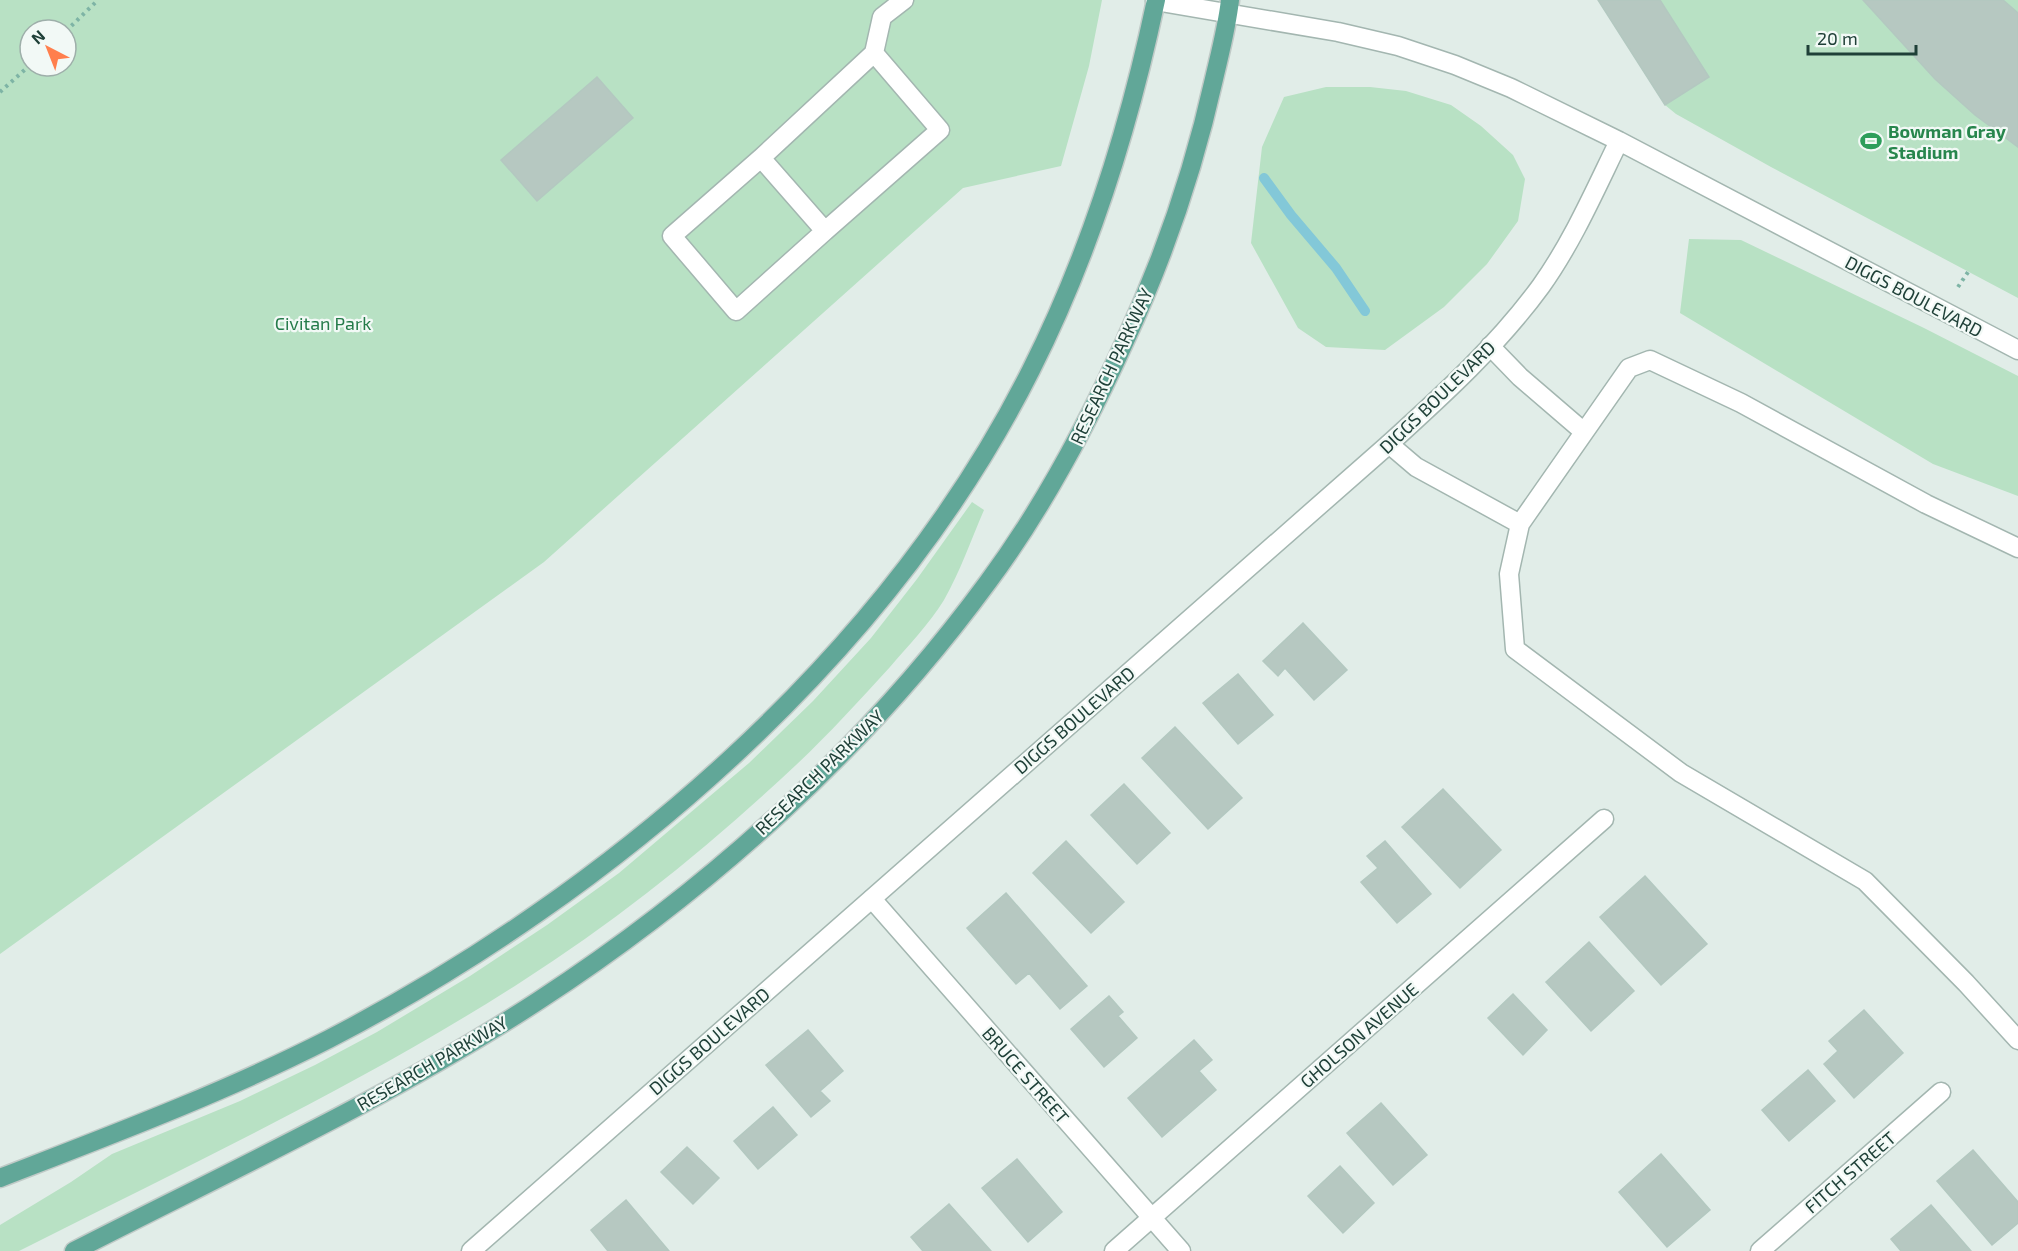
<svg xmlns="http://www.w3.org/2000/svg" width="2018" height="1251" font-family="'Exo 2',sans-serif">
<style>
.green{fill:#b8e1c4;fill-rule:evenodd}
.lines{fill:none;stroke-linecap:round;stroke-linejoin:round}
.stream{stroke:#83c8d8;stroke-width:10}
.building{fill:#b6c8c1;stroke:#b3c8c0;stroke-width:1.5}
.service-casing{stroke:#a3b6b0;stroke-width:21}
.minor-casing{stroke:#a3b6b0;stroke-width:21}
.tertiary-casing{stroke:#a3b6b0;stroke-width:21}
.primary-casing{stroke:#c0cac7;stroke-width:21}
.path{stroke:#7eb4a5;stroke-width:4;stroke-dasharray:3 4.5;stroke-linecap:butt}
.service{stroke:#fff;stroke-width:18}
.minor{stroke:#fff;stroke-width:18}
.tertiary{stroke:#fff;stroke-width:18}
.primary{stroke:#61a798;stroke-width:18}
.labels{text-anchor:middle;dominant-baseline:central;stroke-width:4.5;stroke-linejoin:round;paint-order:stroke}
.leisure-label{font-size:18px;font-weight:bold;fill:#27864d;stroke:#f2f9f6;text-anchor:start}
.street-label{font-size:18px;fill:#1f4038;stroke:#f2f9f6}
.park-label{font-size:18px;fill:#257b4a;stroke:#f2f9f6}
</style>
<rect width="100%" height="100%" fill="#e1ede8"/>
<!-- green -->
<path class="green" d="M 0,0 L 1102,0 L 1089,66 L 1061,166 L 963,188 L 544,562 L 0,954 ZM 30,30 L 66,30 L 66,66 L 30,66 Z
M 1598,0 L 2018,0 L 2018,298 L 1771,167 L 1676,114 L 1665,105 Z
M 1326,87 L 1370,87 L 1406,91 L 1451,105 L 1481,126 L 1513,155 L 1525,179 L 1518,221 L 1487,264 L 1444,307 L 1385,350 L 1326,347 L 1298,328 L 1251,243 L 1262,147 L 1284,97 Z
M 1689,239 L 1741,240 L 1924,328 L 2018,376 L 2018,496 L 1933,464 L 1680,313 Z
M 972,502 L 984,510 C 971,540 960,572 944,600 C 929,624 908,646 890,667 C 859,701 829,734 796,765 C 711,845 620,919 521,982 C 365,1082 198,1161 33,1244 L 19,1251 L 0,1251 L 0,1225 L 71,1182 L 112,1154 L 240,1101 L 315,1065 L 377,1032 L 470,976 L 547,925 L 619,873 L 749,763 L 813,701 L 871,638 L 917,579 Z"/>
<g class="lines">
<!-- stream -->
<path class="stream" d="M 1264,178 L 1291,215 L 1336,268 L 1365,311"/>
</g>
<!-- building -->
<path class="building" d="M 1598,0 L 1660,0 L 1709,77 L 1665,105 Z
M 1863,0 L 2003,0 L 2018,13 L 2018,147 L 1975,115 L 1935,79 Z
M 597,77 L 633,118 L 537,201 L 501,160 Z
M 1303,623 L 1347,670 L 1314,700 L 1285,668 L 1278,676 L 1263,661 Z
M 1238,674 L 1273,715 L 1238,744 L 1203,703 Z
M 1175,727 L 1242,798 L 1208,829 L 1142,758 Z
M 1124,784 L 1170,833 L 1137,864 L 1091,815 Z
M 1443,789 L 1501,850 L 1460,888 L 1402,827 Z
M 1066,841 L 1124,902 L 1091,933 L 1033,873 Z
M 1385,841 L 1431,894 L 1397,923 L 1361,882 L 1378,868 L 1367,856 Z
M 1645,876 L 1707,944 L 1661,985 L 1600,917 Z
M 1006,893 L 1087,986 L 1060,1009 L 1029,973 L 1016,984 L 967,928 Z
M 1589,942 L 1634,991 L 1591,1031 L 1546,982 Z
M 1513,994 L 1547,1030 L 1523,1055 L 1488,1018 Z
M 1109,996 L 1123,1012 L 1118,1016 L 1137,1038 L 1104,1067 L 1071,1029 Z
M 1864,1010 L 1903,1053 L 1854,1098 L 1824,1064 L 1838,1051 L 1829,1041 Z
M 808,1030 L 843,1071 L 820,1091 L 830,1101 L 811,1117 L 766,1065 Z
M 1194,1040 L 1212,1060 L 1199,1071 L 1216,1090 L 1162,1137 L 1128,1098 Z
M 1808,1070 L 1835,1101 L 1789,1141 L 1762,1110 Z
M 1381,1103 L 1427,1155 L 1393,1185 L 1347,1133 Z
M 773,1107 L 797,1135 L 758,1169 L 734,1141 Z
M 687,1147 L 719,1178 L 693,1204 L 661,1172 Z
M 1973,1150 L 2018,1202 L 2018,1223 L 1992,1245 L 1937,1181 Z
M 1661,1154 L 1710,1210 L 1667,1247 L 1619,1192 Z
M 1017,1159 L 1062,1212 L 1028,1242 L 982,1188 Z
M 1340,1166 L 1374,1203 L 1343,1233 L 1308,1196 Z
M 626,1200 L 669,1251 L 608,1251 L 591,1230 Z
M 949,1204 L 991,1251 L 923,1251 L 911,1237 Z
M 1931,1205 L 1971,1251 L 1901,1251 L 1891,1239 Z"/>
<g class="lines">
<defs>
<path id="service" d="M 761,158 L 825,231 L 736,311 L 672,236 L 761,158 L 874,53 L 882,17 L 904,0
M 825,231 L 940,130 L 874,53
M 1490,346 L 1520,377 L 1584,432
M 1389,444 L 1416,467 L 1520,524
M 2018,548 L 1926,504 L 1741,403 L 1650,360 L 1629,368 L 1520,524 L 1509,574 L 1515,649 L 1681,773 L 1865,881 L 1966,983 L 2018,1040"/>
<path id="minor" d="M 872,899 L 1181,1251
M 1114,1251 L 1604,819
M 1760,1251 L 1941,1092"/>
<path id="tertiary" d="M 1155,1 L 1338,32 L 1398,46 L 1455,65 L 1511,88 L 1619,141 L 2018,350
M 471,1251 L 1389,444 C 1443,395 1498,345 1541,286 C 1573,241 1595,190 1619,141"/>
<path id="primary" d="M 0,1178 C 111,1135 223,1093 329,1039 C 611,893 887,657 1031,370 C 1090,253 1129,128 1156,0
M 74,1251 C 230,1171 391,1097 538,1001 C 710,889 867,747 988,582 C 1043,508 1087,425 1125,341 C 1164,257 1194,169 1214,79 C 1220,53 1227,27 1230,0"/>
</defs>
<!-- service casing -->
<use href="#service" class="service-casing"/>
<!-- minor casing -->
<use href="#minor" class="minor-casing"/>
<!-- tertiary casing -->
<use href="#tertiary" class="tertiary-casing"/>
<!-- primary casing -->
<use href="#primary" class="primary-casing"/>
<!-- path -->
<path class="path" d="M 66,31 L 98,0
M 0,92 L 30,65
M 1958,287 L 1968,272"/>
<!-- service -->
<use href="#service" class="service"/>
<!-- minor -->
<use href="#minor" class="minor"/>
<!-- tertiary -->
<use href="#tertiary" class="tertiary"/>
<!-- primary -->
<use href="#primary" class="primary"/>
</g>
<!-- icons -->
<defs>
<symbol id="stadium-bare" viewBox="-9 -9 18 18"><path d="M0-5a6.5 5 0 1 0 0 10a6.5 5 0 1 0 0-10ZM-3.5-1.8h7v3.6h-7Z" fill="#2e9e5b" stroke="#f2f9f6" stroke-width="2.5" paint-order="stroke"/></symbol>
</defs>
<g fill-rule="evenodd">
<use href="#stadium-bare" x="1856" y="126" width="30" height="30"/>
</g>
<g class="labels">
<!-- leisure labels -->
<g class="leisure-label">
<text x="1888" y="131">Bowman Gray<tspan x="1888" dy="21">Stadium</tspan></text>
</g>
<!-- street labels -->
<g class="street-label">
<text transform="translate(1914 296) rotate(28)">DIGGS BOULEVARD</text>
<text transform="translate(1111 366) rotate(-65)">RESEARCH PARKWAY</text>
<text transform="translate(1437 397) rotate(-44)">DIGGS BOULEVARD</text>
<text transform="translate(1074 720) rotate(-41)">DIGGS BOULEVARD</text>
<text transform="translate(819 772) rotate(-44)">RESEARCH PARKWAY</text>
<text transform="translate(1359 1035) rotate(-41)">GHOLSON AVENUE</text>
<text transform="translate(709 1041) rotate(-41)">DIGGS BOULEVARD</text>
<text transform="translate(432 1063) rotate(-30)">RESEARCH PARKWAY</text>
<text transform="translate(1026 1075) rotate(49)">BRUCE STREET</text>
<text transform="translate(1850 1172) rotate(-41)">FITCH STREET</text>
</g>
<!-- park labels -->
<g class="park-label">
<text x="323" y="323">Civitan Park</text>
</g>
</g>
<!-- north arrow -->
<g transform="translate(48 48) rotate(318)"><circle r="28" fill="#f2f9f6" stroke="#9eafaa" stroke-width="1.5"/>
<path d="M0-4.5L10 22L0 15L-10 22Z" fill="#ff7f4d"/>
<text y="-9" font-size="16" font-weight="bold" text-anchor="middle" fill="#1f4038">N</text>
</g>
<!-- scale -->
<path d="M1808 45v9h108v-9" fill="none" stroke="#1f4038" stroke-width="3"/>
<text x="1817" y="45" font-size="18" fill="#1f4038" stroke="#f2f9f6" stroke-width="4.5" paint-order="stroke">20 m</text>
</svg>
